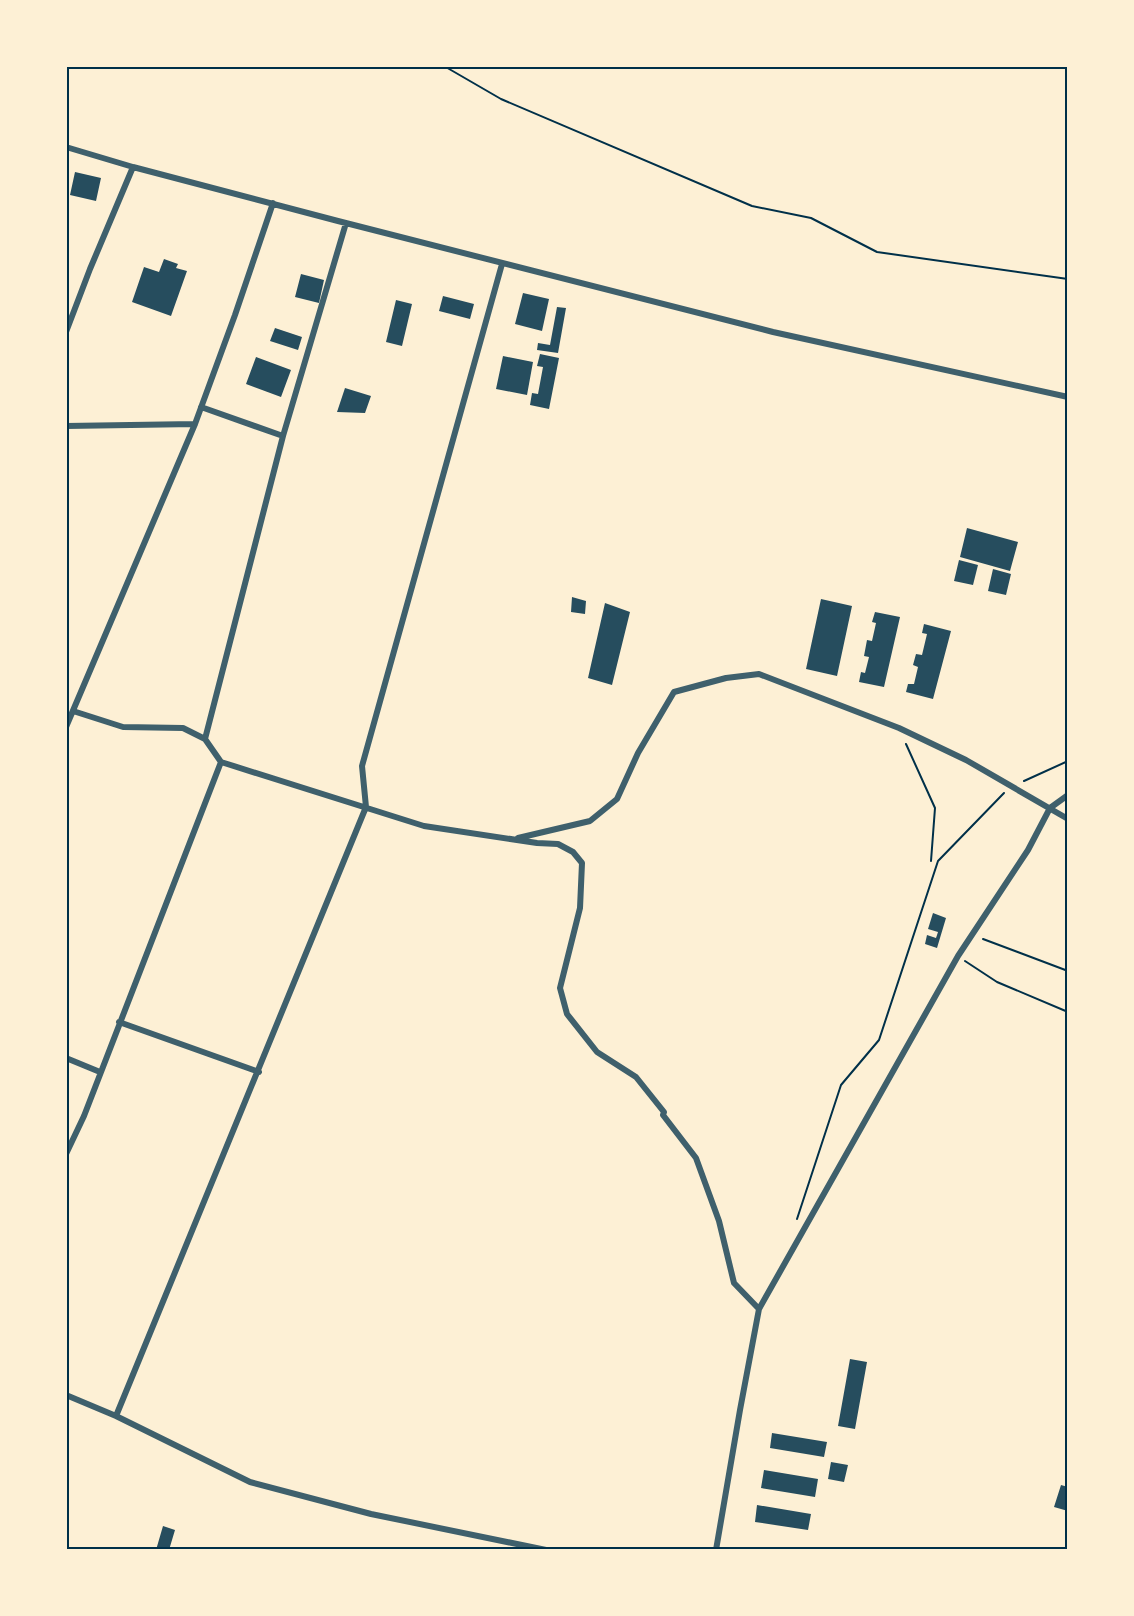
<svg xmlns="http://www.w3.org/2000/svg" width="1134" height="1616" font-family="'Public Sans',sans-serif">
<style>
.building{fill:#264d5e}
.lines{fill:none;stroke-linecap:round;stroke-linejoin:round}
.path{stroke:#003049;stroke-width:2}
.minor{stroke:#3f606c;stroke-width:6}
.neatline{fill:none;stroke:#003049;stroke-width:2}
</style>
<rect width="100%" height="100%" fill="#fdf0d5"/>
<!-- building -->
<path class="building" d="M 75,172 L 101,178 L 96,201 L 70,195 Z
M 164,259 L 178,264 L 176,268 L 187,271 L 171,316 L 132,302 L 144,267 L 159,272 Z
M 301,274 L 324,280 L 319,303 L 295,297 Z
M 523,293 L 549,299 L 542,331 L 515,324 Z
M 443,296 L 474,304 L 470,319 L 439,311 Z
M 396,300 L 412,304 L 402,346 L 386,342 Z
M 557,307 L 566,308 L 558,353 L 537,350 L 538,343 L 550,345 Z
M 275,328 L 302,337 L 298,350 L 270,341 Z
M 540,354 L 559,358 L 549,409 L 530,405 L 532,393 L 538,394 L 543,367 L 537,366 Z
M 503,356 L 533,362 L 527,395 L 496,389 Z
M 256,357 L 291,370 L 281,397 L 246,384 Z
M 345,388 L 371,396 L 365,413 L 337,412 Z
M 967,528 L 1018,542 L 1010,571 L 960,557 Z
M 959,560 L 978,565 L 973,585 L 954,581 Z
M 993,569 L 1011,574 L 1006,595 L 988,591 Z
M 572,597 L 586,601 L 585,614 L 571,612 Z
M 821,599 L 852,606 L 837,676 L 806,669 Z
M 605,603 L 630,612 L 612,685 L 588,678 Z
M 875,612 L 900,617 L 884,687 L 859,682 L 861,672 L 865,673 L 869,657 L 864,656 L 867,640 L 872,641 L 876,623 L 872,622 Z
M 924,624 L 951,631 L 933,699 L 906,692 L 908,684 L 914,684 L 918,667 L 913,665 L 916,654 L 922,655 L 927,634 L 922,633 Z
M 933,913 L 946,918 L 937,948 L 925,944 L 927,935 L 936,938 L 938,932 L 928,929 Z
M 850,1359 L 867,1362 L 855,1429 L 838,1426 Z
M 772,1433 L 827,1442 L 824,1457 L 770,1448 Z
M 831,1462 L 848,1465 L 844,1482 L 828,1479 Z
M 764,1470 L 818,1479 L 815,1497 L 761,1488 Z
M 1061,1485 L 1068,1487 L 1068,1511 L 1054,1507 Z
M 757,1505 L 811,1514 L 808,1530 L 755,1522 Z
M 163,1526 L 175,1530 L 169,1550 L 156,1550 Z"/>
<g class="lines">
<!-- path -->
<path class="path" d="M 444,66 L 501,99 L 752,206 L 811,218 L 877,252 L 1068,279
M 906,744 L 935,808 L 931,861
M 1024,781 L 1068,761
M 983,939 L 1068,971
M 965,961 L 997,982 L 1068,1012
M 797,1219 L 841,1085 L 879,1040 L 938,861 L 1004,793"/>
<!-- minor -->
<path class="minor" d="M 66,147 L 133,167 L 338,221 L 773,332 L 1068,397
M 66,332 L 90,269 L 133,167
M 201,407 L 283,436
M 66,426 L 195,424
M 73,711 L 123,727 L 183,728 L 205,739 L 221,762 L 424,826 L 537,843 L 558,844 L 573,852 L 582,863 L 580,908 L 560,988 L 567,1014 L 597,1052 L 636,1077 L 664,1112 L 663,1115 L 696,1158 L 719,1221 L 734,1283 L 759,1309
M 66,727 L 195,424 L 235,315 L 273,203
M 205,739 L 283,436 L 346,223
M 518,838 L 590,821 L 617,799 L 638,753 L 674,692 L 726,678 L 759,674 L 899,728 L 966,760 L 1068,819
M 119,1022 L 259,1072
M 66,1058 L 100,1072
M 66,1154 L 84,1116 L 221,762
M 66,1395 L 116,1416 L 250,1482 L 371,1514 L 546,1550
M 116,1416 L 366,807 L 362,766 L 502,264
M 716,1550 L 740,1410 L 759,1309 L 958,956 L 1028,850 L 1050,808 L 1068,795"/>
</g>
<!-- border -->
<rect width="1134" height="1616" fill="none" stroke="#fdf0d5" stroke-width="135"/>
<rect x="68" y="68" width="998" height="1480" class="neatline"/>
</svg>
